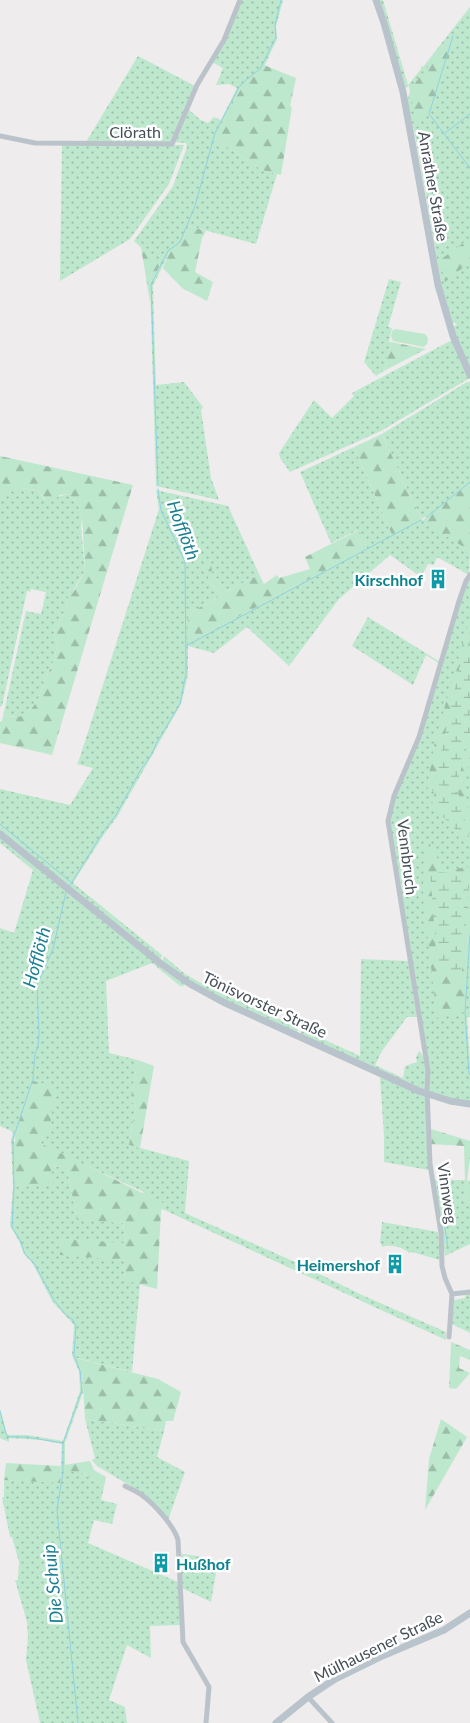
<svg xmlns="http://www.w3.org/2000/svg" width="470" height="1723" font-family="Lato,sans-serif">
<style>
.grass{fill:url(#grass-dots)}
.forest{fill:url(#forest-firs)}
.wetland{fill:url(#wetland-marsh)}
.garden{fill:#bee8cd}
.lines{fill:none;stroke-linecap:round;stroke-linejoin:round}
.stream{stroke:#8fd2e1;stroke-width:1}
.street{stroke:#bbc3ca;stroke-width:5}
.secondary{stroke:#b9c3cc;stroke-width:7}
.labels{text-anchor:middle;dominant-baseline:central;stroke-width:5;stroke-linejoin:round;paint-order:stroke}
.street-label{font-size:16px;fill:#464f57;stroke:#fff}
.culture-label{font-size:16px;font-weight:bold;fill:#0d838f;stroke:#fff;text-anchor:end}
.water-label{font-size:18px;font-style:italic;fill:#1b7f94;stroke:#fff}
</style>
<defs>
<pattern id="grass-dots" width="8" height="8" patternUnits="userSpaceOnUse" patternTransform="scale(1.25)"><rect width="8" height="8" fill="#bee8cd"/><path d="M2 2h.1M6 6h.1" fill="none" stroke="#9cbea9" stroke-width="1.8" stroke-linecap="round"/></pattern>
<pattern id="forest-firs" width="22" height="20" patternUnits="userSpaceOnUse" patternTransform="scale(1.25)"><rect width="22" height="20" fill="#bee8cd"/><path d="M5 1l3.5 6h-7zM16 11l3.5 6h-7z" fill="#9cbea9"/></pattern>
<pattern id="wetland-marsh" width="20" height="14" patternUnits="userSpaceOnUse" patternTransform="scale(1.25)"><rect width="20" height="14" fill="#bee8cd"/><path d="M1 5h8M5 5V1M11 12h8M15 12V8" fill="none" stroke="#9cbea9"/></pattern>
</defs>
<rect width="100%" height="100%" fill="#eeecec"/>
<!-- grass -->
<path class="grass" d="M 242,0 L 283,0 L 276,27 L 277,39 L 262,71 L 247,82 L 215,139 L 262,170 L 277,174 L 256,244 L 189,226 L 181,244 L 169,253 L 153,286 L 156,385 L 184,382 L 203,407 L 201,410 L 211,478 L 219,500 L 156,486 L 150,284 L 160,266 L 134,241 L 173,186 L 187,147 L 186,143 L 174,142 L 189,110 L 201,120 L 208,123 L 214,117 L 221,120 L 237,88 L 229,84 L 216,85 L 223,68 L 212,62 Z
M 378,0 L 383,0 L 408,85 L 421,69 L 421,66 L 423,67 L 470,7 L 470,369 L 453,328 L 457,324 L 450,321 L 444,299 L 416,140 L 407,100 L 410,92 L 409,86 L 405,88 Z
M 138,56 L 195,86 L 171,142 L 86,142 Z
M 62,144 L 184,145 L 169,184 L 130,239 L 60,281 Z
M 389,279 L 401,282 L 388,327 L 392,328 L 389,342 L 391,342 L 384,371 L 376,376 L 364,362 Z
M 452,340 L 469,377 L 468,379 L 381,431 L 290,472 L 280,458 L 279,453 L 314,400 L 332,418 L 354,396 L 352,393 Z
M 467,382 L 470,382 L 470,545 L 425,517 L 421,519 L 470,551 L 469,575 L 437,557 L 434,565 L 428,564 L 421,577 L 390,555 L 339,599 L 289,666 L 247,627 L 214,653 L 188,646 L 188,675 L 181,704 L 117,817 L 105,833 L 73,883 L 162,955 L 160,961 L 185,984 L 184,986 L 180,986 L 152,963 L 106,981 L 109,1053 L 138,1060 L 130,1102 L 136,1103 L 129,1145 L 189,1161 L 185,1213 L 295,1262 L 362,1295 L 446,1332 L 446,1340 L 162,1209 L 165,1204 L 143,1194 L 144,1192 L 76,1161 L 40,1143 L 44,1132 L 33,1082 L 15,1133 L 14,1141 L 53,1186 L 51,1167 L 64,1166 L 67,1168 L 77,1219 L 123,1223 L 126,1244 L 60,1239 L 60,1254 L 125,1260 L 124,1279 L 140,1284 L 132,1372 L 77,1358 L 82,1370 L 83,1392 L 65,1443 L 65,1471 L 81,1472 L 104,1487 L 101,1500 L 117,1504 L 112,1524 L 94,1520 L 88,1543 L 178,1582 L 181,1625 L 150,1626 L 151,1658 L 127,1645 L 109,1700 L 125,1707 L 127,1723 L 40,1723 L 26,1660 L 28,1637 L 27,1622 L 15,1580 L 18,1580 L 19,1562 L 12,1537 L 10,1537 L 2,1497 L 4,1497 L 4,1480 L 60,1482 L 62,1444 L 41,1440 L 9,1438 L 9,1442 L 0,1438 L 0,1409 L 7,1434 L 9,1435 L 27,1435 L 63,1441 L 80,1391 L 79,1371 L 72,1356 L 74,1325 L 52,1301 L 33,1264 L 24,1254 L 19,1241 L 10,1226 L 13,1187 L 11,1140 L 13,1132 L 0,1126 L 0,928 L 14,933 L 33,870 L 0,843 L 0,837 L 68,887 L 0,830 L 0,789 L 70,805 L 93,768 L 77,764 L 80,757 L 159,509 L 156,490 L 228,506 L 259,574 L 227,592 L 212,573 L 209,582 L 222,595 L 188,614 L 188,643 L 367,548 L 358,530 L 331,543 L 300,472 L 354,447 L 392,535 L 421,519 L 382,434 Z
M 19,488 L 37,490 L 45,500 L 68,494 L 77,503 L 82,516 L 81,527 L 85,570 L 73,591 L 68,597 L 66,608 L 54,633 L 57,644 L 55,658 L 45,680 L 37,702 L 31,709 L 19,717 L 3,716 L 26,611 L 41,614 L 46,592 L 31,589 L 30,592 L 27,591 L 2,706 L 0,707 L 0,501 L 7,493 Z
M 470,579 L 470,1017 L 467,1017 L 470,1063 L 470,1102 L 457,1101 L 430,1091 L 429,1088 L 389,822 L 395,797 L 404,777 L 466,584 Z
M 368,617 L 440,662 L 439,665 L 437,662 L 426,655 L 413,685 L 352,646 Z
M 164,956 L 185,974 L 203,984 L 298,1028 L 298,1031 L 297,1032 L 204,990 L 162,962 Z
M 361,959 L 408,961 L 417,1017 L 407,1017 L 382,1051 L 375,1065 L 403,1078 L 405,1066 L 417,1062 L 416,1057 L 419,1051 C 428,1059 427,1078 425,1089 L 421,1090 L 301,1035 L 301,1029 L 360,1056 Z
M 382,1077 L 426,1096 L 429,1170 L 384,1162 L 384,1135 L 380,1078 Z
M 434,1180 L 467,1180 L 465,1190 L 467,1202 L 470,1203 L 470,1244 L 445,1256 Z
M 382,1222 L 438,1232 L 440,1260 L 412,1252 L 409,1253 C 403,1247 390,1244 382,1247 L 381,1243 L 380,1243 Z
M 470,1293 L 470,1333 L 452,1324 L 454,1300 L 465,1298 L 466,1294 Z
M 85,1419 L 164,1431 L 157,1457 L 185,1472 L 168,1520 L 144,1494 L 97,1466 L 92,1460 L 95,1458 Z
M 184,1554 L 209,1558 L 218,1562 L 211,1602 L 182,1588 L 181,1555 Z"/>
<!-- forest -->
<path class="forest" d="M 452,36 L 455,40 L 433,106 L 416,120 L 410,92 L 412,87 Z
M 264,65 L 296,78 L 290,106 L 292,107 L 281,175 L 262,170 L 215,139 C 218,129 238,92 245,84 C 252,77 260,74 264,65 Z
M 189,226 L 206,231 L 202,238 L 195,272 L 213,282 L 207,301 L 182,288 L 163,268 L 169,253 L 181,244 Z
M 470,238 L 470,262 L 445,282 L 440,260 Z
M 141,247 L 160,265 L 150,284 L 150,302 Z
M 391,342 L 426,349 L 384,371 Z
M 382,434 L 421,519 L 392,535 L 354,447 Z
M 0,456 L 133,485 L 52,755 L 0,743 L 0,722 L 2,721 L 3,716 L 19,717 L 31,709 L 37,702 L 45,680 L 55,658 L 57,644 L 54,633 L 66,608 L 68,597 L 74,591 L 85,570 L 82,516 L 77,503 L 68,494 L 60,495 L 52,502 L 46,500 L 37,490 C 19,488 13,487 0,501 Z
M 470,483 L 470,551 L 422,521 Z
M 359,530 L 367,548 L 187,644 L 188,614 L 222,595 L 209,582 L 206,567 L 211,564 L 212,573 L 227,592 L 259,574 L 264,584 L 277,575 L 279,578 L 310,569 L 305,557 Z
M 470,618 L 470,640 L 459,669 L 456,787 L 470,736 L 470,761 L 461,791 L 470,790 L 470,795 L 466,795 L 470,816 L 470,842 L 463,840 L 431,808 L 435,792 L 427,787 L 435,741 Z
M 424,837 L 428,841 L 444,870 L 470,867 L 470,874 L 430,872 L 460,982 L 470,886 L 470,926 L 464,1012 L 437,1018 L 423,898 Z
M 138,1060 L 154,1066 L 140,1148 L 129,1145 L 136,1103 L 130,1102 Z
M 33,1081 L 56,1086 L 49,1132 L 44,1132 L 40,1143 L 165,1204 L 161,1211 L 157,1289 L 124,1280 L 125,1260 L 60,1255 L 60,1239 L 126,1243 L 123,1223 L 77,1220 L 67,1168 L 64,1166 L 51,1167 L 54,1186 L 16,1187 L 15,1133 Z
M 431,1129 L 470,1141 L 470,1159 L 467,1180 L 470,1181 L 470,1203 L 467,1202 L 465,1190 L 467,1181 L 465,1181 L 464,1146 L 430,1144 Z
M 451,1342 L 470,1350 L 470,1360 L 460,1356 L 459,1368 L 470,1373 L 456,1389 L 449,1388 Z
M 76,1358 L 158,1379 L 181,1392 L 173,1421 L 166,1421 L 164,1431 L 85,1419 L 82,1370 Z
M 441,1419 L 467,1437 L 425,1510 L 429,1459 Z
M 90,1461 L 94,1470 L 106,1477 L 104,1487 L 81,1472 L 65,1472 L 64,1465 Z
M 6,1463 L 61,1466 L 60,1483 L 4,1480 Z"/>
<!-- wetland -->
<path class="wetland" d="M 470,640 L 470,736 L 456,787 L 434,785 L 459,669 Z
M 437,791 L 458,792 L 469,837 L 462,836 L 434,808 Z
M 430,872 L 470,874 L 461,982 L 437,963 Z"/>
<!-- garden -->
<path class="garden" d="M 395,329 L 425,334 L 428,338 L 427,344 L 424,347 L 393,341 L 391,337 L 392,331 Z"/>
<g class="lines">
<!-- stream -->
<path class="stream" d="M 453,36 L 429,114 L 470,168
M 445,133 L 470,114
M 158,485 L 151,284 L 168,251 L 180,242 L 195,206 L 215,133 L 239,87 L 246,80 L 260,69 L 276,37 L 275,25 L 281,0
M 427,517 L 470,482
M 186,646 L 421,520
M 0,824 L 71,882
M 69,887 L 103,832 L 116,815 L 140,771 L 152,754 L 157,742 L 180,704 L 186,673 L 185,562 L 161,510 L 158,489
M 66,892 L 53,949 L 37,985 L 39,1034 L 38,1047 L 35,1053 L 33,1079 L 13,1139 L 14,1186 L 12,1227 L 20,1240 L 25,1254 L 34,1263 L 54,1300 L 65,1314 L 73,1320 L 76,1326 L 74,1355 L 80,1371 L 82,1390 L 63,1443 L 63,1472 L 57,1510 L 78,1723
M 469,1074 L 465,1013 L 470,935
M 442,1209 L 448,1248
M 0,1411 L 6,1434 L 9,1437 L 26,1437 L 63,1443"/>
<!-- street -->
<path class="street" d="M 0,136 L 35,143 L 172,144 L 197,85 L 224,40 L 240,0
M 452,1294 L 470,1292
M 449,1337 L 452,1294 L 445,1278 L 442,1266 L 441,1233 L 430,1164 L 427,1090 L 428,1071 L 388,821 L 394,796 L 419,737 L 459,601 L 466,581 L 470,575
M 125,1486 C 131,1489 138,1492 143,1496 C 155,1505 174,1526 178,1540 L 183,1642 L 209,1687 L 206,1723
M 308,1697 L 332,1723"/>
<!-- secondary -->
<path class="secondary" d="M 376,0 L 384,23 L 403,92 L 438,285 L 453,336 L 470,375
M 0,834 L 160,963 L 190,984 L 223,1002 L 419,1091 L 450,1101 L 470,1104
M 276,1723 L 308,1697 L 335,1679 L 380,1657 L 444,1630 L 470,1613"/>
</g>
<!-- icons -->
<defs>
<symbol id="building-bare" viewBox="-9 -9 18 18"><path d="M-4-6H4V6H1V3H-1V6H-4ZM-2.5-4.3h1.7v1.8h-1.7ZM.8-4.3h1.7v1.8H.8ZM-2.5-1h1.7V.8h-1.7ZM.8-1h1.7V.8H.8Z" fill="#0f9aa8" stroke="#fff" stroke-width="2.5" paint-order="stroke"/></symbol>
</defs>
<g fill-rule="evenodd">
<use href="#building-bare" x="424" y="565" width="28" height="28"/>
<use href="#building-bare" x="381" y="1250" width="28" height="28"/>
<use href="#building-bare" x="147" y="1549" width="28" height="28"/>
</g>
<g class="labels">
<!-- street labels -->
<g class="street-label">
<text x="135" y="131">Clörath</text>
<text transform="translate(434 186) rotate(80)">Anrather Straße</text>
<text transform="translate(408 857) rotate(83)">Vennbruch</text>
<text transform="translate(265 1004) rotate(25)">Tönisvorster Straße</text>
<text transform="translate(448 1193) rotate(82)">Vinnweg</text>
<text transform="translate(378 1646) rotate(-26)">Mülhausener Straße</text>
</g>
<!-- culture labels -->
<g class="culture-label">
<text x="423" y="579">Kirschhof</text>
<text x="380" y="1264">Heimershof</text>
<text x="176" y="1563" text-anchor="start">Hußhof</text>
</g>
<!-- water labels -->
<g class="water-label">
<text transform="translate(184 530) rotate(70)">Hofflöth</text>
<text transform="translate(36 957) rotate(-75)">Hofflöth</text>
<text transform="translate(52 1584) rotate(-96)">Die Schuip</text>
</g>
</g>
</svg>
